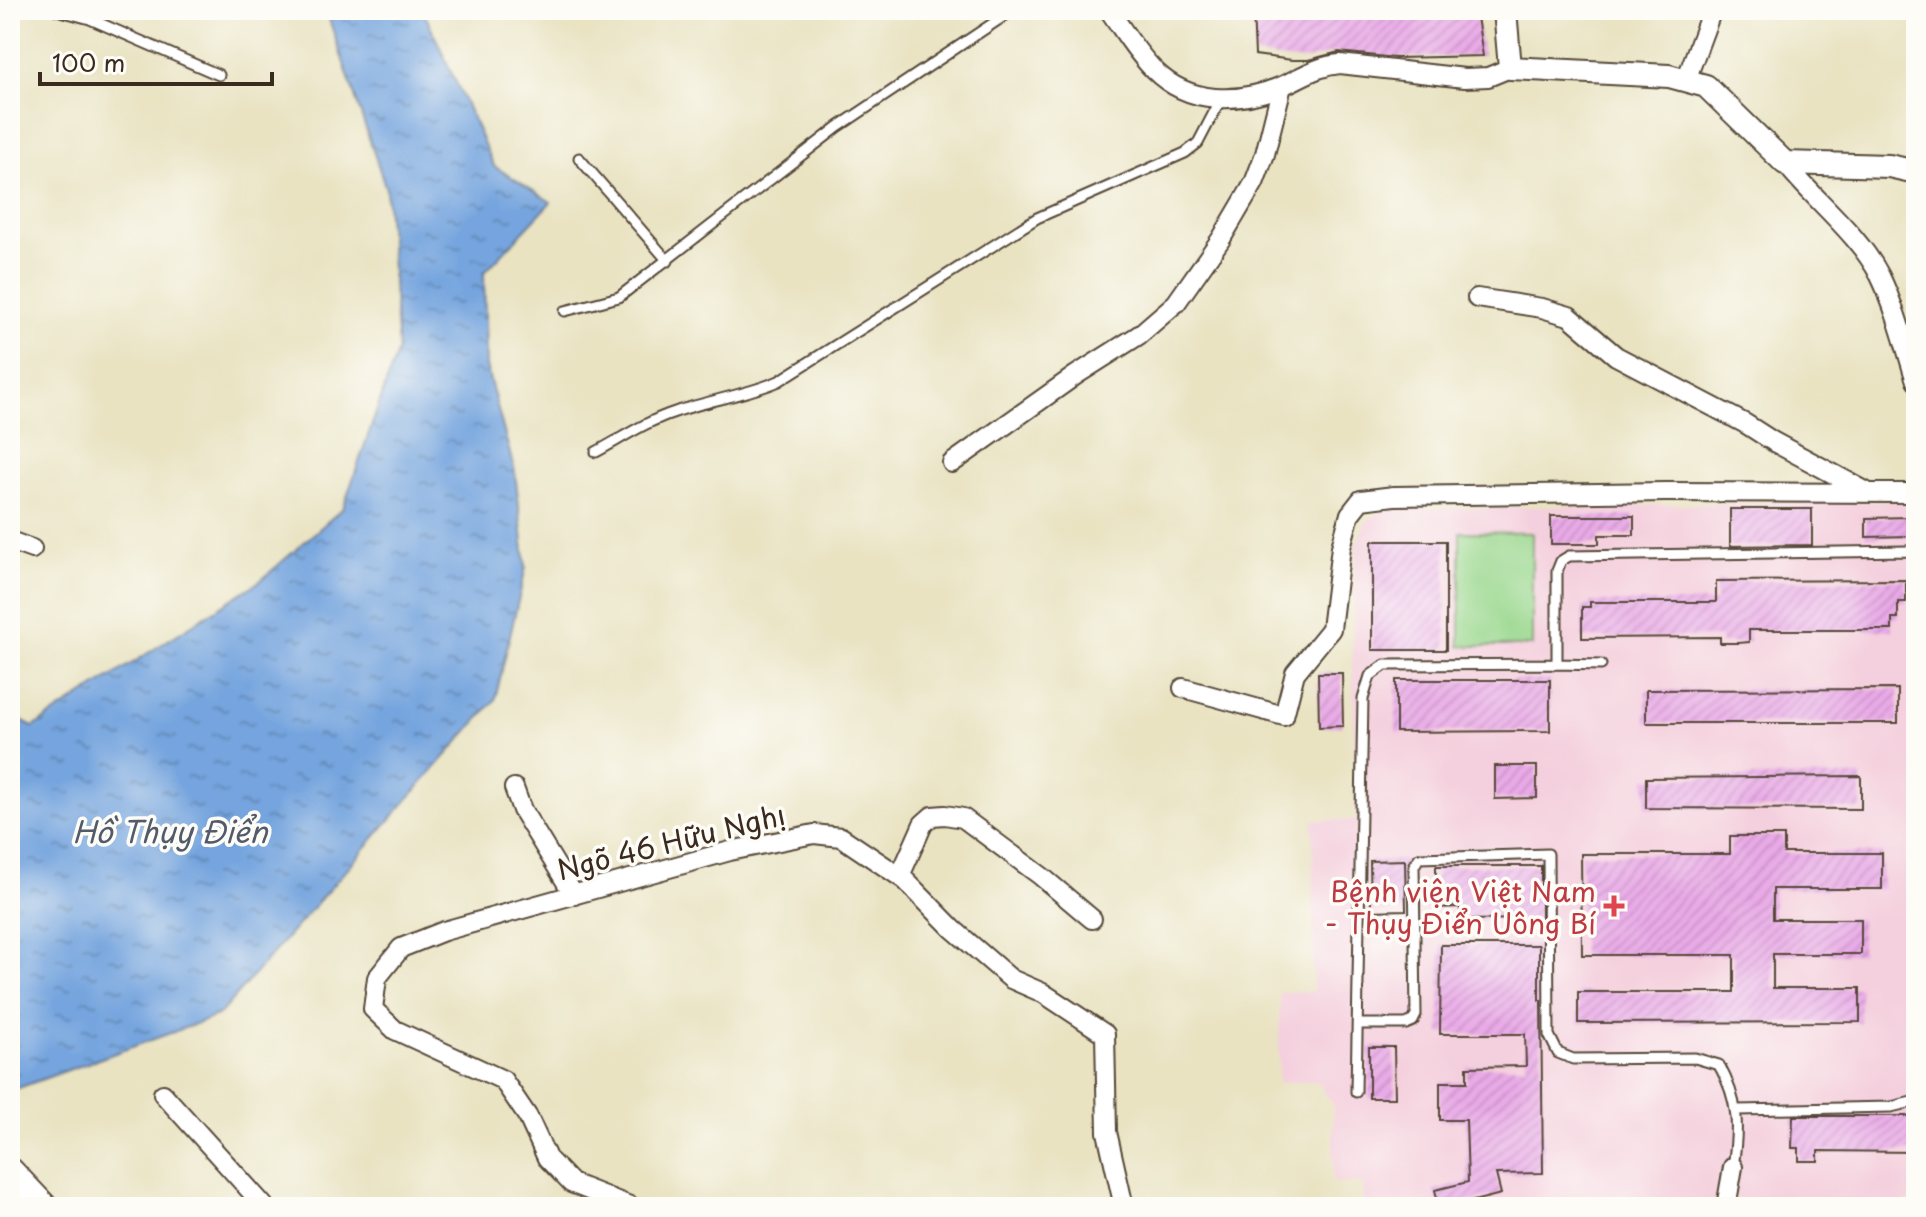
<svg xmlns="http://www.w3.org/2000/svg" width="1926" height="1217" font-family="'Playpen Sans',sans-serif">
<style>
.built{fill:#f4cfdd}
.pitch{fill:#99d78d;stroke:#6a8056;stroke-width:2}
.water{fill:url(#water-ripples);stroke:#58677e;stroke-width:2}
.building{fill:url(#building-hatch)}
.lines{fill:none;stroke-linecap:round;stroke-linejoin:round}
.service-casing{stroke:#554637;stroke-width:13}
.minor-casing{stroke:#554637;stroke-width:22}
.tertiary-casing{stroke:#554637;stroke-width:26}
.secondary-casing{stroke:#554637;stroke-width:30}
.service{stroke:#fff;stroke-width:9}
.minor{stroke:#fff;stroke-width:18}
.tertiary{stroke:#fff;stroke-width:22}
.secondary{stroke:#fff;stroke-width:26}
.health-dot{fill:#e0444e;stroke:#fdfcf7;stroke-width:3}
.labels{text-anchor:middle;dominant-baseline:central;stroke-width:7;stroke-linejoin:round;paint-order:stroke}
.street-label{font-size:28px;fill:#3b2a1e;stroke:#fdfcf7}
.health-label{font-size:28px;fill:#be3a42;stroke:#fdfcf7;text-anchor:end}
.water-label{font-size:30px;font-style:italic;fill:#525b6b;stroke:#fdfcf7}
</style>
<defs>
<pattern id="water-ripples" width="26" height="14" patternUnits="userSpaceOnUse" patternTransform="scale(2)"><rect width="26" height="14" fill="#74a4de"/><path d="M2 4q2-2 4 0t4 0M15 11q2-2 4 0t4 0" fill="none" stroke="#6086b3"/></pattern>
<pattern id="building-hatch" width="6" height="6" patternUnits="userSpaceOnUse" patternTransform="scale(2)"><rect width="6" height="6" fill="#e9aae7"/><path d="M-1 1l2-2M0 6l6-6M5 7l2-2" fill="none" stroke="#c992c6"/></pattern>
</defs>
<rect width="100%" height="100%" fill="#fdfcf7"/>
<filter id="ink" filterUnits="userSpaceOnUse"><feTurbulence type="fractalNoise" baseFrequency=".0125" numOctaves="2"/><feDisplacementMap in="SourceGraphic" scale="16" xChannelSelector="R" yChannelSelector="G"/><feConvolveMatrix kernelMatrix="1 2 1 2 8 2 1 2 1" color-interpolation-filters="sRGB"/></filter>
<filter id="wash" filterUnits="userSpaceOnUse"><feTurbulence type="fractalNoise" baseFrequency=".006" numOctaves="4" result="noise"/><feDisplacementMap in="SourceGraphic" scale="32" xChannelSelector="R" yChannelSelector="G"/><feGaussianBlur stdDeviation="1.8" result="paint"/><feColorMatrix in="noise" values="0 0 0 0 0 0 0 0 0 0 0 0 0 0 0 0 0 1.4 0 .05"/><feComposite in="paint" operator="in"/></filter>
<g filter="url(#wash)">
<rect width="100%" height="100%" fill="#e9e3c2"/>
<!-- built -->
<path class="built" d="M 1916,501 L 1916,1200 L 1877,1207 L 1363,1207 L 1363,1184 L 1333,1183 L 1333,1106 L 1318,1082 L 1278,1083 L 1280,992 L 1313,991 L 1313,820 L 1356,820 L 1352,651 L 1356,544 L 1367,520 L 1387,509 Z"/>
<!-- pitch -->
<path class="pitch" d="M 1460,532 L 1532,533 L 1532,646 L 1460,646 Z"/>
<!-- water -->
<path class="water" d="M 326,10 L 423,10 L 494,166 L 551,202 L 484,273 L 486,366 L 515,472 L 526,567 L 495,700 L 218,1016 L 10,1091 L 10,715 L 33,727 L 260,581 L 343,508 L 398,349 L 386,189 Z"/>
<g id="blocks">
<!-- building -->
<path class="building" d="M 1253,10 L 1476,10 L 1483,56 L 1396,58 L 1339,52 L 1308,60 L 1292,60 L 1255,55 Z
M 1730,509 L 1812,509 L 1812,545 L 1730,546 Z
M 1551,516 L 1634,516 L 1634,535 L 1599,535 L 1599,544 L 1551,544 Z
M 1910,517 L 1911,536 L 1866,537 L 1866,518 Z
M 1372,541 L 1446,541 L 1446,650 L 1372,650 Z
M 1906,580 L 1906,602 L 1898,602 L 1898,618 L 1892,618 L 1892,630 L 1749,630 L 1749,642 L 1738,643 L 1720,643 L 1720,637 L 1582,638 L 1582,607 L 1590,607 L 1590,602 L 1716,602 L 1716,581 Z
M 1318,673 L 1342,673 L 1343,726 L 1319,727 Z
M 1396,680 L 1550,680 L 1550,731 L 1396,732 Z
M 1898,689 L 1898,723 L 1646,723 L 1646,690 Z
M 1495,766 L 1537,766 L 1537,798 L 1495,799 Z
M 1861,776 L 1861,809 L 1646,808 L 1646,778 Z
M 1730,836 L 1784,836 L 1784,853 L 1882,853 L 1882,889 L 1773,889 L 1773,919 L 1861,919 L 1861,954 L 1773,954 L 1773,988 L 1860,988 L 1860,1022 L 1578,1023 L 1578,992 L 1734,992 L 1734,955 L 1582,955 L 1581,854 L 1730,854 Z
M 1405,860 L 1406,910 L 1371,911 L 1370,861 Z
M 1436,866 L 1541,866 L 1541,919 L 1460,920 L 1460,907 L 1436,908 Z
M 1441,945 L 1539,945 L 1539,1000 L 1541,1000 L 1543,1173 L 1496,1174 L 1501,1194 L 1450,1207 L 1439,1207 L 1435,1190 L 1468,1182 L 1466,1120 L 1440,1120 L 1440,1082 L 1467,1082 L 1467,1067 L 1526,1066 L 1525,1034 L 1440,1034 Z
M 1369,1047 L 1394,1047 L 1395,1098 L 1369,1098 Z
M 1793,1116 L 1916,1116 L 1916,1152 L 1818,1151 L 1818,1161 L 1799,1161 L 1799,1148 L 1792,1148 Z"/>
</g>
</g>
<g filter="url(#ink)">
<use href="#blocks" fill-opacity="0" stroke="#554637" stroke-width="2"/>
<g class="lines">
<defs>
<path id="service" d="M 57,10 L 90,19 L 219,75
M 579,158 L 668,261
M 565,311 L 619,297 L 838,127 L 1013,10
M 596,452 C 622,438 647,421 675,412 C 710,400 746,395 779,381 L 1037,218 L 1185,153 L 1198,143 L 1221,99
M 1601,665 L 1557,664 L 1557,571 L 1561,561 L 1569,556 L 1909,551 L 1916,554
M 1358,1024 L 1406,1024 L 1413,1021 L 1416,1015 L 1414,866 L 1419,858 L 1548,854 L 1549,1035 L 1558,1053 L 1573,1059 L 1695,1058 L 1719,1065 C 1739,1101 1739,1127 1733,1167
M 1356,1092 L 1363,699 L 1370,676 L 1385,665 L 1557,664
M 1737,1110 L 1891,1107 L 1916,1101"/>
<path id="minor" d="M 1109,10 C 1123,30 1136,52 1154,70 C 1189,105 1239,104 1282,86 C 1302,77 1317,66 1340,64 L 1465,78 L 1488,77 L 1510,68
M 1686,80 L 1712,10
M 1785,163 C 1815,201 1858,233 1880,276 C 1896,309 1905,346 1916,381
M 1477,298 L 1542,308 L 1569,316 L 1616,356 L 1746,424 L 1774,442 L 1867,492
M 952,463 L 1076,375 L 1139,335 L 1176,303 L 1221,239 L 1254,183 L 1265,154 L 1282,86
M 10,541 L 32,549
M 1183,688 L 1284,716 L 1295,673 L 1331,629 L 1341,547 L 1350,514 L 1361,500 L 1394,496 L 1665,492 L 1916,493
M 514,788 L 522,810 L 574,895
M 900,876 L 923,824 L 932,816 L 945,815 L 963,818 L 1041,876 L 1092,919
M 163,1094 L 265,1207
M 632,1207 L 571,1183 L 547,1158 L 528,1117 L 503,1080 L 395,1030 L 373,1009 L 377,978 L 401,948 L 444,931 L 730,851 L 814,834 L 841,837 L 905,880 L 953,929 L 1011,979 L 1043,993 L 1105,1034 L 1107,1132 L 1124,1207
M 1726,1207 L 1733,1167"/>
<path id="tertiary" d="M 1505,10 L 1510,68 L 1669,76 L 1706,86 L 1785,163 L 1889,166 L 1916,172"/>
<path id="secondary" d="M 10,1171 L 44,1207"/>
</defs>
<!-- service casing -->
<use href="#service" class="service-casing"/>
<!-- minor casing -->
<use href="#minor" class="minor-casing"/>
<!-- tertiary casing -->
<use href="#tertiary" class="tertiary-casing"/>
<!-- secondary casing -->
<use href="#secondary" class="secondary-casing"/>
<!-- service -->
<use href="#service" class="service"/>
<!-- minor -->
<use href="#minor" class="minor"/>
<!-- tertiary -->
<use href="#tertiary" class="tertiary"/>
<!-- secondary -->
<use href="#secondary" class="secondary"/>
</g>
</g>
<!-- markers -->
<path class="health-dot" d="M1610 894h8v8h8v8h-8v8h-8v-8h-8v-8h8z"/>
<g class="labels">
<!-- street labels -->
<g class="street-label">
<text transform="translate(671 841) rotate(-14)">Ngõ 46 Hữu Nghị</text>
</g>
<!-- health labels -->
<g class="health-label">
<text x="1596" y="890">Bệnh viện Việt Nam<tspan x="1596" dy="32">- Thụy Điển Uông Bí</tspan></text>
</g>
<!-- water labels -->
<g class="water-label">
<text x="170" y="830">Hồ Thụy Điển</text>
</g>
</g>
<!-- margin -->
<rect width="1926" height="1217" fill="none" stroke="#fdfcf7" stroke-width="40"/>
<!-- scale -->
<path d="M40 72v12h232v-12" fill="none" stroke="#3b2a1e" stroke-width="4"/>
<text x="52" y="72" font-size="24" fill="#3b2a1e" stroke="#fdfcf7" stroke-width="6" paint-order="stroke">100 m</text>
</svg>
